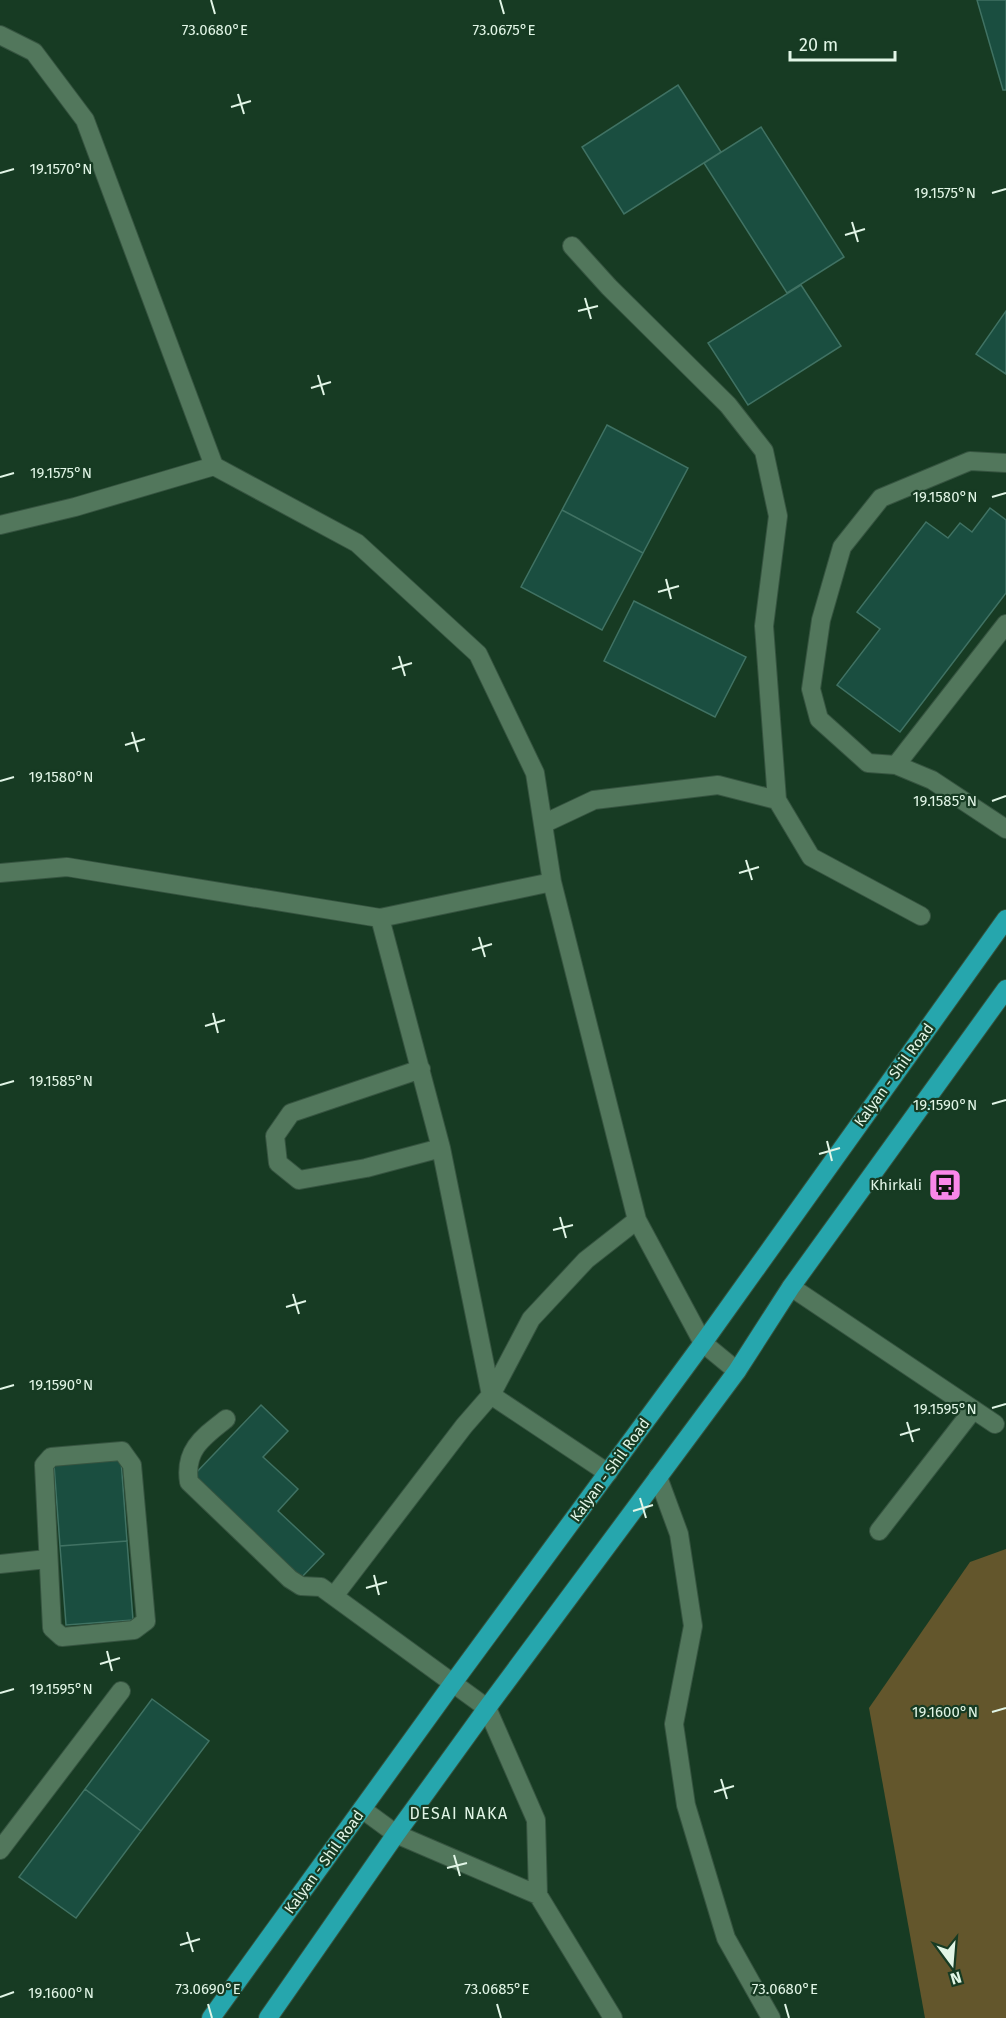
<svg xmlns="http://www.w3.org/2000/svg" width="1006" height="2018" font-family="'Fira Sans',sans-serif">
<style>
.green{fill:#63562c}
.building{fill:#1a4e40;stroke:#407263;stroke-width:1.5}
.lines{fill:none;stroke-linecap:round;stroke-linejoin:round}
.lane-casing{stroke:#365440;stroke-width:20}
.street-casing{stroke:#365440;stroke-width:20}
.primary-casing{stroke:#365440;stroke-width:20}
.lane{stroke:#52775c;stroke-width:18}
.street{stroke:#52775c;stroke-width:18}
.primary{stroke:#26a6ad;stroke-width:18}
.ticks{fill:none;stroke:#e1f5e6;stroke-width:2}
.labels{text-anchor:middle;dominant-baseline:central;stroke-width:4.5;stroke-linejoin:round;paint-order:stroke}
.street-label{font-size:15px;fill:#e1f5e6;stroke:#173b23}
.poi-label{font-size:15px;fill:#e1f5e6;stroke:#173b23;text-anchor:end}
.neighbourhood-label{font-size:16px;letter-spacing:1.5px;fill:#e1f5e6;stroke:#173b23}
.ticks-label{font-size:15px;text-anchor:middle;fill:#e1f5e6;stroke:#173b23;stroke-width:4.5;stroke-linejoin:round;paint-order:stroke}
</style>
<rect width="100%" height="100%" fill="#173b23"/>
<!-- green -->
<path class="green" d="M 1006,1549 L 1006,2018 L 925,2018 L 869,1708 L 970,1562 Z"/>
<!-- building -->
<path class="building" d="M 977,0 L 1006,0 L 1006,90 L 1003,90 Z
M 678,85 L 721,152 L 624,214 L 582,147 Z
M 761,127 L 844,257 L 787,293 L 704,163 Z
M 801,285 L 841,346 L 748,405 L 708,343 Z
M 1006,311 L 1006,374 L 976,354 Z
M 607,425 L 688,468 L 643,553 L 562,510 Z
M 990,508 L 1006,520 L 1006,593 L 900,732 L 837,685 L 880,629 L 857,612 L 926,522 L 948,538 L 960,523 L 972,532 Z
M 562,510 L 643,553 L 602,630 L 521,587 Z
M 634,601 L 746,657 L 715,717 L 604,661 Z
M 261,1405 L 288,1431 L 263,1457 L 298,1489 L 278,1511 L 324,1554 L 300,1579 L 192,1477 Z
M 121,1460 L 127,1541 L 60,1546 L 54,1465 Z
M 127,1541 L 133,1620 L 66,1625 L 60,1546 Z
M 152,1699 L 209,1741 L 141,1831 L 85,1789 Z
M 85,1789 L 141,1831 L 76,1918 L 19,1877 Z"/>
<g class="lines">
<defs>
<path id="lane" d="M 1006,463 L 970,461 L 881,498 L 842,547 L 821,620 L 811,689 L 819,719 L 868,763 L 896,765 L 932,780 L 1006,829
M 896,765 L 1006,624"/>
<path id="street" d="M 0,35 L 34,52 L 85,120 L 214,466 L 357,543 L 478,654 L 535,773 L 552,882 L 637,1220 L 703,1343 L 737,1371
M 572,246 L 609,287 L 728,405 L 764,451 L 778,516 L 764,626 L 777,800 L 811,857 L 921,916
M 0,525 L 75,507 L 214,466
M 543,824 L 594,800 L 718,785 L 777,800
M 0,873 L 67,867 L 380,918 L 552,882
M 380,918 L 441,1148 L 491,1395 L 608,1473
M 421,1069 L 291,1113 L 275,1136 L 278,1163 L 299,1180 L 366,1168 L 441,1148
M 791,1287 L 995,1424
M 226,1419 C 203,1437 184,1450 189,1482 L 290,1579 L 301,1586 L 321,1587 L 487,1708 L 536,1820 L 538,1895 L 613,2018
M 122,1451 L 132,1465 L 146,1621 L 134,1630 L 62,1637 L 52,1628 L 44,1465 L 51,1457 Z
M 658,1477 L 679,1534 L 693,1626 L 674,1724 L 686,1805 L 726,1938 L 771,2018
M 879,1531 L 973,1410
M 0,1564 L 47,1559
M 334,1596 L 464,1426 L 491,1395 L 531,1319 L 586,1260 L 637,1220
M 362,1809 L 396,1834 L 538,1895
M 0,1850 L 121,1691"/>
<path id="primary" d="M 211,2018 L 453,1683 L 703,1343 L 1006,919
M 268,2018 L 396,1834 L 487,1708 L 737,1371 L 791,1287 L 1006,989"/>
</defs>
<!-- lane casing -->
<use href="#lane" class="lane-casing"/>
<!-- street casing -->
<use href="#street" class="street-casing"/>
<!-- primary casing -->
<use href="#primary" class="primary-casing"/>
<!-- lane -->
<use href="#lane" class="lane"/>
<!-- street -->
<use href="#street" class="street"/>
<!-- primary -->
<use href="#primary" class="primary"/>
</g>
<!-- ticks -->
<path class="ticks" d="M 211,0 L 215,14M 500,0 L 504,14M 238,94 L 244,114M 231,107 L 251,101M 0,173 L 14,169M 992,193 L 1006,189M 852,222 L 858,242M 845,235 L 865,229M 585,298 L 591,319M 578,311 L 598,306M 318,375 L 324,395M 311,388 L 331,382M 0,477 L 14,473M 992,497 L 1006,493M 666,579 L 671,599M 658,592 L 679,586M 399,656 L 405,676M 392,669 L 412,663M 132,732 L 138,752M 125,745 L 145,739M 0,781 L 14,777M 992,801 L 1006,796M 746,860 L 752,880M 739,873 L 759,867M 479,937 L 485,957M 472,950 L 492,944M 213,1013 L 218,1033M 205,1026 L 225,1020M 0,1085 L 14,1081M 992,1104 L 1006,1100M 827,1141 L 832,1161M 819,1154 L 840,1148M 560,1217 L 566,1238M 553,1230 L 573,1225M 293,1294 L 299,1314M 286,1307 L 306,1301M 0,1389 L 14,1385M 992,1408 L 1006,1404M 907,1422 L 913,1442M 900,1435 L 920,1429M 640,1498 L 646,1518M 633,1511 L 653,1505M 374,1575 L 379,1595M 366,1588 L 387,1582M 107,1651 L 112,1671M 100,1664 L 120,1658M 0,1693 L 14,1689M 992,1712 L 1006,1708M 721,1779 L 727,1799M 714,1792 L 734,1786M 454,1855 L 460,1876M 447,1868 L 467,1863M 187,1932 L 193,1952M 180,1945 L 200,1939M 0,1997 L 14,1992M 208,2004 L 212,2018M 497,2004 L 501,2018M 785,2004 L 789,2018"/>
<!-- icons -->
<defs>
<symbol id="bus-square" viewBox="-11 -11 22 22"><rect x="-9" y="-9" width="18" height="18" rx="4" fill="#f987e9" stroke="#173b23"/><path d="M-5-6H5V4H4V6H2V4H-2V6H-4V4H-5ZM-3.5-4V0h7V-4ZM-3.5 1.2v1.5H-2V1.2ZM2 1.2v1.5H3.5V1.2Z" fill="#111"/></symbol>
</defs>
<g fill-rule="evenodd">
<use href="#bus-square" x="926" y="1166" width="38" height="38"/>
</g>
<g class="labels">
<!-- street labels -->
<g class="street-label">
<text transform="translate(894 1075) rotate(-54)">Kalyan - Shil Road</text>
<text transform="translate(610 1470) rotate(-54)">Kalyan - Shil Road</text>
<text transform="translate(324 1862) rotate(-54)">Kalyan - Shil Road</text>
</g>
<!-- poi labels -->
<g class="poi-label">
<text x="922" y="1185">Khirkali</text>
</g>
<!-- neighbourhood labels -->
<g class="neighbourhood-label">
<text x="459" y="1813">DESAI NAKA</text>
</g>
</g>
<g class="ticks-label">
<text x="215" y="35">73.0680°E</text>
<text x="504" y="35">73.0675°E</text>
<text x="61" y="174">19.1570°N</text>
<text x="945" y="198">19.1575°N</text>
<text x="61" y="478">19.1575°N</text>
<text x="945" y="502">19.1580°N</text>
<text x="61" y="782">19.1580°N</text>
<text x="945" y="806">19.1585°N</text>
<text x="61" y="1086">19.1585°N</text>
<text x="945" y="1110">19.1590°N</text>
<text x="61" y="1390">19.1590°N</text>
<text x="945" y="1414">19.1595°N</text>
<text x="61" y="1694">19.1595°N</text>
<text x="945" y="1717">19.1600°N</text>
<text x="208" y="1994">73.0690°E</text>
<text x="497" y="1994">73.0685°E</text>
<text x="785" y="1994">73.0680°E</text>
<text x="61" y="1998">19.1600°N</text>
</g>
<!-- north arrow -->
<g transform="translate(952 1964) rotate(164)" stroke="#173b23" stroke-width="4.5" paint-order="stroke">
<path d="M0-4.5L10 22L0 15L-10 22Z" fill="#e1f5e6"/>
<text y="-9" font-size="16" font-weight="bold" text-anchor="middle" fill="#e1f5e6">N</text>
</g>
<!-- scale -->
<path d="M790 51v9h105v-9" fill="none" stroke="#e1f5e6" stroke-width="3"/>
<text x="799" y="51" font-size="18" fill="#e1f5e6" stroke="#173b23" stroke-width="4.5" paint-order="stroke">20 m</text>
</svg>
